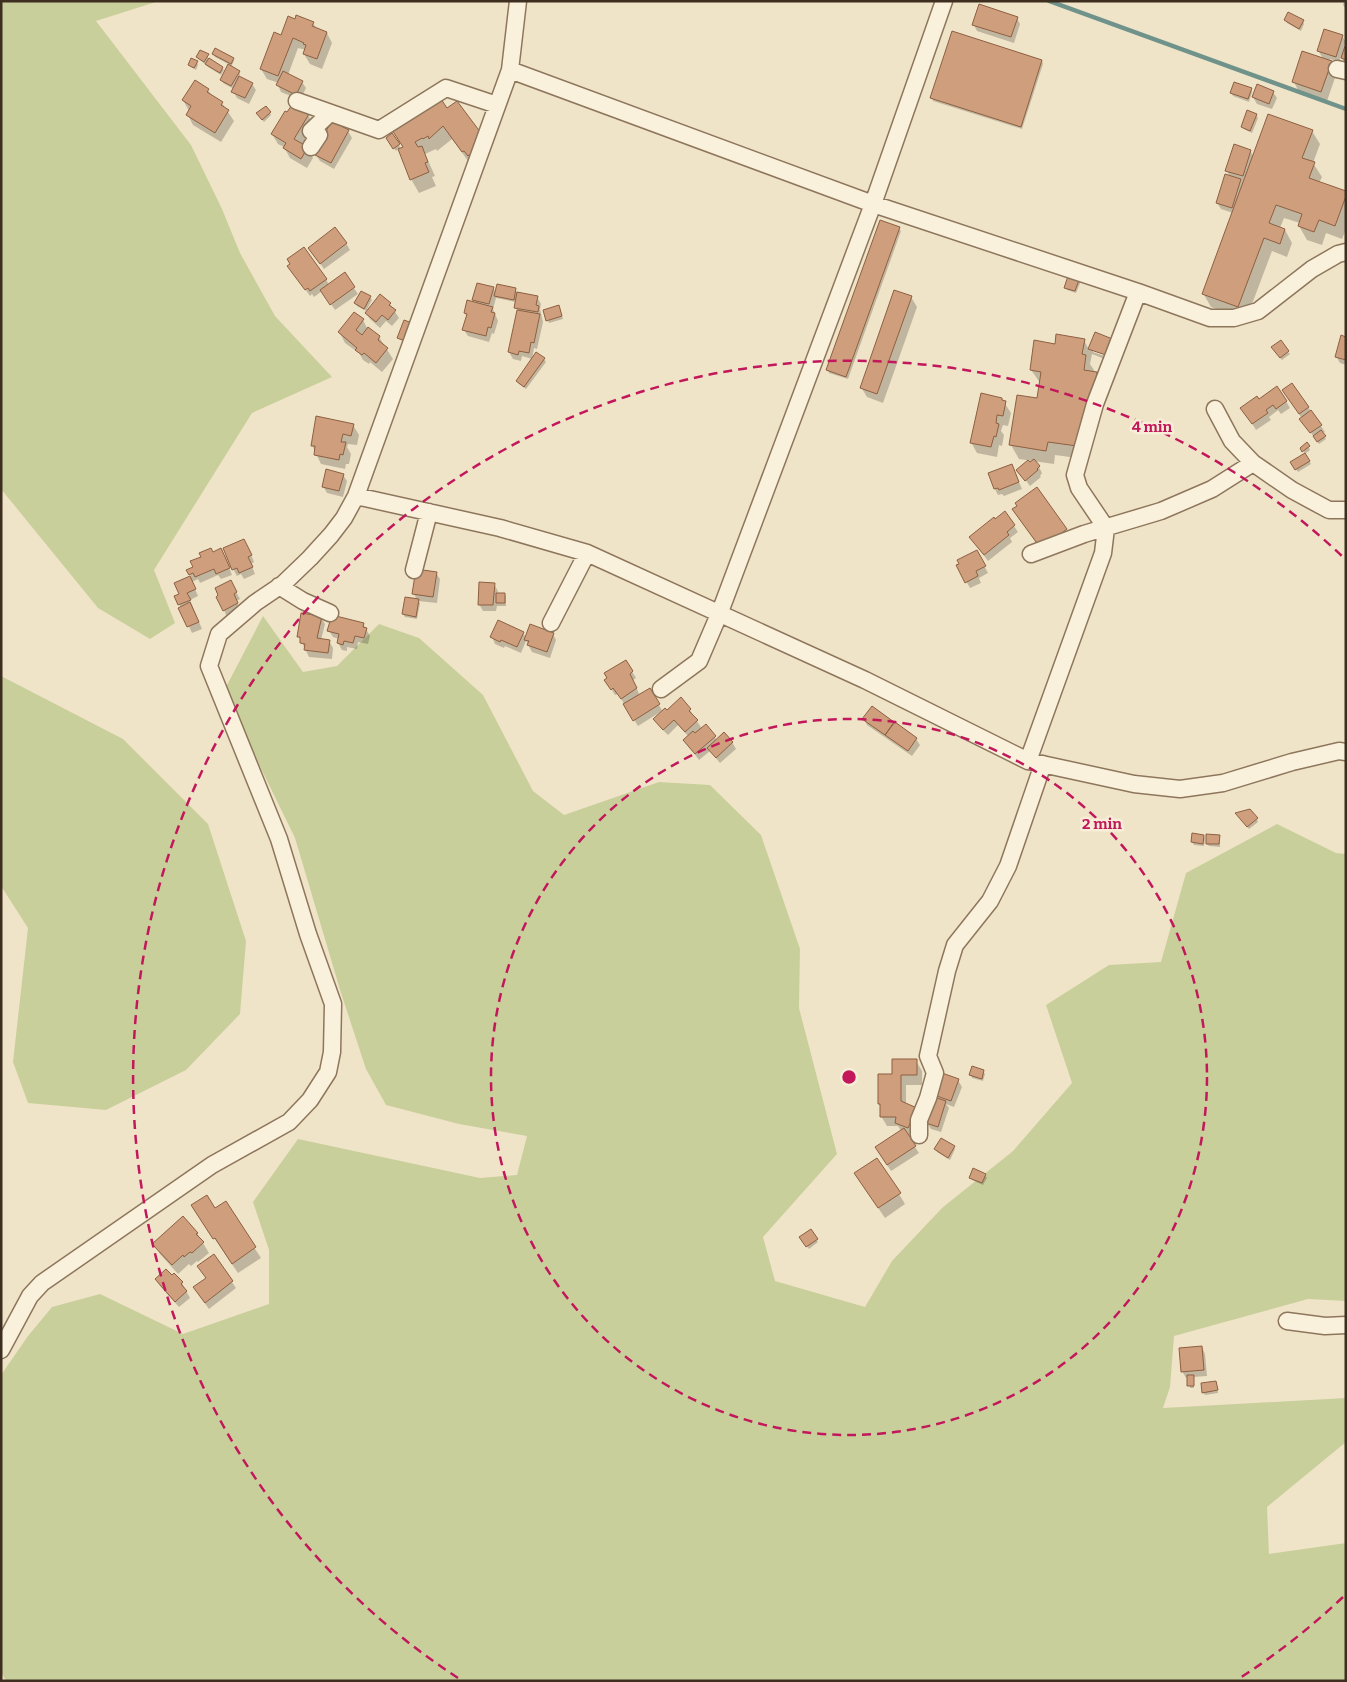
<svg xmlns="http://www.w3.org/2000/svg" width="1347" height="1682" font-family="Bitter,serif">
<style>
.green{fill:#c9cf9b}
.shadow{fill:#0003}
.lines{fill:none;stroke-linecap:round;stroke-linejoin:round}
.stream{stroke:#6f938a;stroke-width:4.5}
.building{fill:#cf9f7d;stroke:#8d5f41}
.street-casing{stroke:#8d765c;stroke-width:19}
.street{stroke:#faf1dc;stroke-width:16}
.ring{fill:none;stroke:#c2185b;stroke-width:2.5;stroke-dasharray:9 6}
.centre{fill:#c2185b;stroke:#f7eed8;stroke-width:2.5}
.ring-label{font-size:15px;text-anchor:middle;font-weight:bold;fill:#c2185b;stroke:#f7eed8;stroke-width:5;stroke-linejoin:round;paint-order:stroke}
</style>
<rect width="100%" height="100%" fill="#f0e4c8"/>
<!-- green -->
<path class="green" d="M 1,1 L 159,1 L 96,21 L 191,145 L 222,209 L 240,253 L 275,316 L 332,377 L 252,413 L 154,570 L 175,623 L 150,639 L 98,608 L 1,489 Z
M 263,616 L 303,672 L 337,666 L 379,624 L 419,638 L 483,695 L 533,791 L 564,815 L 659,782 L 710,785 L 761,835 L 800,949 L 799,1008 L 837,1154 L 763,1237 L 775,1281 L 865,1307 L 892,1261 L 942,1208 L 1013,1151 L 1072,1083 L 1046,1005 L 1109,965 L 1161,962 L 1186,873 L 1277,824 L 1336,853 L 1346,854 L 1346,1301 L 1308,1299 L 1174,1336 L 1170,1387 L 1163,1408 L 1346,1398 L 1346,1442 L 1267,1507 L 1269,1554 L 1346,1543 L 1346,1681 L 6,1681 L 1,1672 L 1,1375 L 28,1336 L 52,1307 L 100,1294 L 183,1334 L 269,1304 L 269,1250 L 253,1202 L 298,1139 L 480,1178 L 517,1175 L 527,1136 L 459,1124 L 386,1105 L 366,1069 L 341,993 L 295,838 L 251,748 L 226,687 Z
M 1,676 L 123,739 L 208,824 L 246,941 L 240,1014 L 186,1070 L 106,1110 L 28,1103 L 13,1062 L 28,928 L 1,886 Z"/>
<!-- shadow -->
<path class="shadow" d="M 1344,1 L 1346,1 L 1346,9 L 1343,5 Z
M 1017,18 L 1020,24 L 1014,43 L 977,31 L 974,25 Z
M 296,20 L 313,23 L 317,29 L 327,33 L 332,43 L 322,69 L 310,64 L 304,54 L 306,50 L 298,48 L 288,75 L 302,82 L 306,88 L 300,100 L 281,92 L 278,85 L 279,83 L 267,79 L 261,69 L 281,36 Z
M 1285,20 L 1303,21 L 1304,24 L 1301,31 L 1287,23 Z
M 1342,36 L 1346,42 L 1344,47 L 1346,48 L 1346,65 L 1341,57 L 1339,62 L 1330,59 L 1337,72 L 1327,101 L 1299,92 L 1294,82 L 1323,59 L 1318,50 Z
M 213,54 L 233,59 L 234,61 L 231,67 L 239,71 L 240,74 L 239,77 L 252,84 L 256,90 L 249,104 L 237,98 L 233,91 L 234,89 L 223,83 L 222,80 L 230,65 L 215,57 Z
M 208,55 L 208,59 L 222,68 L 224,70 L 221,75 L 208,67 L 197,57 Z
M 1042,61 L 1043,64 L 1022,129 L 933,101 L 932,98 Z
M 197,62 L 198,65 L 196,70 L 191,67 L 189,64 Z
M 1251,89 L 1252,92 L 1249,102 L 1233,96 L 1231,93 Z
M 208,90 L 212,96 L 222,103 L 234,121 L 221,142 L 193,125 L 188,115 L 189,111 L 183,100 Z
M 1273,92 L 1277,98 L 1272,109 L 1257,104 L 1253,97 Z
M 447,110 L 480,134 L 483,157 L 486,162 L 476,169 L 471,165 L 452,139 L 437,151 L 436,149 L 425,154 L 435,176 L 432,177 L 436,186 L 419,193 L 411,179 L 399,148 L 396,151 L 387,138 L 399,145 L 401,149 Z
M 270,113 L 271,115 L 264,122 L 259,116 Z
M 308,115 L 314,125 L 302,145 L 307,148 L 313,158 L 307,168 L 290,158 L 284,147 L 278,144 L 272,134 Z
M 1256,115 L 1258,118 L 1252,133 L 1244,129 L 1242,127 Z
M 348,131 L 352,138 L 334,169 L 320,161 L 316,155 Z
M 1312,131 L 1320,144 L 1313,163 L 1322,177 L 1319,183 L 1346,193 L 1346,229 L 1342,239 L 1326,233 L 1322,245 L 1307,240 L 1299,226 L 1300,223 L 1284,218 L 1280,228 L 1285,230 L 1292,243 L 1287,257 L 1272,251 L 1246,320 L 1211,307 L 1203,293 L 1233,213 L 1221,209 L 1217,203 L 1230,177 L 1227,171 L 1250,151 L 1254,157 Z
M 899,229 L 901,231 L 848,379 L 829,373 L 828,370 Z
M 346,243 L 350,250 L 324,269 L 310,249 Z
M 293,272 L 326,279 L 329,285 L 344,274 L 358,294 L 335,310 L 322,291 L 314,297 L 312,294 L 310,296 Z
M 1070,275 L 1081,281 L 1076,293 L 1067,290 L 1066,288 Z
M 493,288 L 496,293 L 515,290 L 517,292 L 537,297 L 541,304 L 540,309 L 543,322 L 537,349 L 534,348 L 532,359 L 522,356 L 521,361 L 513,359 L 509,352 L 518,311 L 515,307 L 516,302 L 496,298 L 493,309 L 498,321 L 494,334 L 492,333 L 489,342 L 468,336 L 464,330 L 467,317 L 465,313 L 476,304 L 473,300 Z
M 370,297 L 372,300 L 366,311 L 357,306 L 355,303 Z
M 911,297 L 917,307 L 883,403 L 867,397 L 861,387 Z
M 390,304 L 399,318 L 392,326 L 386,321 L 380,328 L 370,319 L 366,313 Z
M 560,309 L 563,319 L 549,323 L 544,310 Z
M 363,320 L 367,328 L 379,337 L 393,359 L 382,372 L 370,362 L 369,364 L 363,360 L 359,353 L 345,343 L 340,333 Z
M 1095,334 L 1093,352 L 1113,359 L 1112,362 L 1092,354 L 1090,364 L 1094,370 L 1093,372 L 1096,373 L 1104,386 L 1084,459 L 1055,455 L 1054,464 L 1019,459 L 1011,445 L 1038,400 L 1041,384 L 1031,370 L 1056,345 L 1084,340 L 1089,350 Z
M 1346,338 L 1346,365 L 1340,363 L 1336,356 Z
M 1274,350 L 1288,352 L 1290,354 L 1282,360 Z
M 544,359 L 546,362 L 526,389 L 519,384 L 517,381 Z
M 1288,397 L 1308,407 L 1325,432 L 1322,433 L 1326,439 L 1319,444 L 1315,439 Z
M 1002,399 L 1011,413 L 1008,426 L 1003,425 L 1001,431 L 1004,435 L 1002,446 L 999,445 L 997,457 L 977,453 L 971,442 Z
M 1258,401 L 1286,401 L 1290,408 L 1281,414 L 1278,410 L 1269,417 L 1271,420 L 1256,430 L 1246,414 Z
M 353,425 L 359,435 L 357,445 L 348,444 L 347,447 L 351,454 L 349,464 L 346,464 L 345,469 L 321,464 L 312,445 Z
M 1307,444 L 1310,450 L 1305,454 L 1302,448 Z
M 1305,454 L 1311,464 L 1298,472 L 1292,463 Z
M 1012,466 L 1022,489 L 1004,496 L 1002,494 L 998,495 L 995,489 Z
M 1039,467 L 1042,473 L 1040,476 L 1041,477 L 1030,486 L 1018,470 Z
M 343,475 L 347,481 L 343,497 L 327,493 L 323,486 Z
M 1036,489 L 1072,540 L 1045,555 L 1013,510 Z
M 995,520 L 1014,526 L 1018,532 L 1010,538 L 1012,542 L 988,561 L 970,537 Z
M 248,547 L 254,562 L 251,564 L 255,574 L 244,579 L 241,574 L 237,576 L 233,569 Z
M 977,552 L 988,573 L 979,578 L 981,583 L 970,588 L 958,566 Z
M 213,553 L 225,556 L 232,575 L 221,579 L 218,575 L 200,583 L 198,579 L 192,582 L 198,596 L 190,600 L 202,629 L 192,633 L 180,608 L 181,608 L 176,597 L 180,595 L 175,584 L 191,577 L 188,570 L 194,568 Z
M 436,573 L 440,579 L 437,603 L 418,601 L 420,603 L 417,619 L 405,617 L 403,614 L 417,600 L 414,594 Z
M 494,584 L 498,591 L 497,594 L 505,594 L 506,597 L 506,606 L 497,606 L 496,611 L 483,611 L 479,604 Z
M 234,588 L 240,599 L 236,601 L 241,610 L 227,617 L 224,610 L 220,596 Z
M 321,617 L 325,624 L 321,640 L 329,641 L 333,648 L 332,659 L 309,657 L 299,637 Z
M 363,624 L 370,636 L 368,644 L 358,642 L 357,649 L 347,647 L 347,651 L 342,650 L 338,643 L 339,639 L 333,637 L 329,631 Z
M 523,633 L 526,638 L 553,634 L 556,640 L 550,658 L 532,652 L 526,641 L 521,653 L 505,646 L 504,648 L 495,644 L 492,637 Z
M 626,661 L 636,678 L 633,680 L 640,696 L 650,690 L 663,712 L 667,712 L 680,699 L 690,710 L 702,729 L 715,737 L 717,741 L 732,742 L 736,749 L 720,763 L 710,751 L 699,760 L 684,740 L 688,736 L 678,725 L 668,735 L 659,726 L 655,720 L 662,711 L 638,726 L 618,694 L 615,695 L 610,687 Z
M 872,707 L 916,739 L 920,745 L 912,756 L 867,725 L 864,719 Z
M 1238,816 L 1257,819 L 1258,822 L 1249,829 Z
M 1204,836 L 1205,839 L 1204,846 L 1194,845 L 1192,842 Z
M 1219,836 L 1220,839 L 1220,847 L 1209,846 L 1207,844 Z
M 916,1061 L 922,1071 L 922,1085 L 906,1085 L 906,1105 L 916,1109 L 913,1138 L 907,1135 L 919,1153 L 891,1171 L 880,1154 L 901,1131 L 898,1126 L 887,1126 L 881,1116 L 881,1107 L 879,1104 L 894,1075 Z
M 983,1071 L 985,1074 L 983,1081 L 972,1078 L 971,1075 Z
M 958,1080 L 962,1087 L 954,1107 L 946,1104 L 949,1108 L 941,1132 L 931,1129 L 927,1123 L 939,1100 L 935,1095 Z
M 954,1147 L 955,1149 L 950,1160 L 937,1152 L 936,1149 Z
M 985,1175 L 987,1178 L 983,1185 L 972,1180 L 971,1178 Z
M 862,1184 L 899,1194 L 905,1204 L 885,1218 Z
M 225,1203 L 261,1258 L 238,1273 L 199,1216 L 215,1210 Z
M 810,1230 L 818,1242 L 809,1249 L 801,1237 Z
M 197,1233 L 209,1253 L 198,1262 L 197,1261 L 191,1266 L 189,1264 L 178,1274 L 160,1254 L 154,1244 Z
M 214,1256 L 236,1288 L 209,1309 L 198,1294 L 207,1279 Z
M 156,1280 L 182,1283 L 190,1298 L 179,1307 L 160,1286 Z
M 1202,1347 L 1205,1354 L 1207,1376 L 1193,1377 L 1194,1388 L 1190,1388 L 1189,1378 L 1186,1378 L 1182,1371 Z
M 1216,1382 L 1218,1393 L 1205,1395 L 1203,1392 Z"/>
<g class="lines">
<!-- stream -->
<path class="stream" d="M 1049,1 L 1346,109"/>
</g>
<!-- building -->
<path class="building" d="M 979,4 L 1018,17 L 1011,37 L 972,25 Z
M 1288,12 L 1304,20 L 1299,29 L 1284,20 Z
M 296,15 L 314,22 L 312,26 L 327,32 L 317,59 L 303,54 L 306,45 L 303,44 L 304,43 L 293,38 L 278,76 L 260,69 L 274,32 L 281,35 L 288,16 L 295,19 Z
M 1324,29 L 1343,35 L 1336,57 L 1317,51 Z
M 952,31 L 1042,60 L 1021,127 L 930,98 Z
M 1345,46 L 1346,47 L 1346,60 L 1341,58 Z
M 215,48 L 234,58 L 231,64 L 212,54 Z
M 200,50 L 209,54 L 204,62 L 196,57 Z
M 1302,51 L 1332,61 L 1321,92 L 1292,82 Z
M 191,58 L 198,61 L 194,68 L 188,65 Z
M 209,58 L 223,67 L 220,73 L 205,64 Z
M 228,64 L 240,71 L 231,86 L 220,80 Z
M 283,71 L 303,81 L 296,95 L 276,85 Z
M 239,76 L 253,83 L 245,98 L 231,92 Z
M 195,80 L 209,89 L 207,92 L 223,102 L 221,105 L 229,110 L 215,133 L 186,115 L 191,106 L 182,100 Z
M 1234,82 L 1252,88 L 1248,99 L 1230,93 Z
M 1257,84 L 1274,91 L 1269,104 L 1252,97 Z
M 439,96 L 447,108 L 457,101 L 481,133 L 477,137 L 479,140 L 479,148 L 468,156 L 464,151 L 462,152 L 443,126 L 429,139 L 428,136 L 423,139 L 422,138 L 415,142 L 418,147 L 422,146 L 428,162 L 425,163 L 429,172 L 410,180 L 398,149 L 403,147 L 392,130 Z
M 292,105 L 309,114 L 294,139 L 308,147 L 301,159 L 283,148 L 286,143 L 271,134 L 285,111 L 287,112 Z
M 266,106 L 271,112 L 262,120 L 256,113 Z
M 1247,110 L 1257,114 L 1250,131 L 1241,127 Z
M 1268,114 L 1313,130 L 1302,158 L 1315,162 L 1309,178 L 1346,191 L 1346,196 L 1335,226 L 1319,220 L 1314,232 L 1298,226 L 1302,214 L 1276,205 L 1269,223 L 1285,229 L 1280,244 L 1264,238 L 1238,307 L 1202,294 Z
M 331,121 L 349,130 L 331,163 L 315,155 Z
M 392,133 L 400,144 L 393,149 L 386,138 Z
M 1234,144 L 1251,150 L 1243,176 L 1225,171 Z
M 1225,174 L 1241,179 L 1232,208 L 1216,203 Z
M 880,220 L 900,227 L 846,377 L 826,370 Z
M 335,227 L 347,243 L 320,264 L 308,248 Z
M 304,247 L 327,279 L 310,291 L 308,288 L 305,290 L 287,266 L 290,264 L 287,259 Z
M 345,272 L 355,287 L 330,305 L 320,290 Z
M 1069,273 L 1080,277 L 1075,291 L 1064,288 Z
M 477,283 L 494,287 L 489,304 L 472,300 Z
M 497,284 L 516,288 L 514,300 L 494,296 Z
M 894,290 L 912,296 L 877,394 L 860,388 Z
M 361,291 L 371,296 L 364,309 L 354,303 Z
M 517,292 L 538,296 L 536,305 L 539,306 L 538,312 L 514,308 Z
M 380,294 L 391,303 L 389,305 L 396,310 L 388,320 L 382,315 L 376,322 L 365,313 Z
M 467,300 L 493,307 L 491,312 L 495,313 L 491,328 L 488,327 L 486,336 L 462,330 L 467,314 L 464,313 Z
M 559,305 L 562,316 L 546,321 L 543,310 Z
M 517,310 L 540,314 L 534,343 L 531,342 L 529,353 L 519,351 L 518,355 L 508,352 Z
M 354,312 L 364,319 L 356,330 L 362,335 L 368,327 L 380,336 L 378,340 L 388,348 L 376,363 L 364,353 L 362,355 L 355,350 L 357,348 L 338,332 Z
M 404,320 L 412,323 L 405,341 L 397,338 Z
M 1095,332 L 1115,340 L 1109,356 L 1088,349 Z
M 1056,334 L 1085,339 L 1082,354 L 1086,355 L 1084,370 L 1097,372 L 1093,400 L 1077,446 L 1048,442 L 1046,451 L 1009,445 L 1017,395 L 1037,398 L 1041,372 L 1030,370 L 1034,340 L 1055,344 Z
M 1341,335 L 1346,337 L 1346,360 L 1335,357 Z
M 1281,340 L 1289,351 L 1280,358 L 1271,347 Z
M 536,352 L 545,358 L 524,387 L 516,381 Z
M 1292,383 L 1309,407 L 1299,414 L 1282,390 Z
M 1277,386 L 1287,401 L 1276,409 L 1273,405 L 1266,410 L 1268,413 L 1252,424 L 1240,408 L 1257,396 L 1259,399 Z
M 981,393 L 1002,398 L 1002,400 L 1006,401 L 1003,416 L 997,415 L 996,423 L 999,424 L 996,437 L 994,436 L 991,447 L 970,443 Z
M 1311,410 L 1322,425 L 1310,433 L 1299,419 Z
M 316,416 L 354,424 L 351,436 L 343,434 L 341,442 L 346,442 L 343,455 L 340,454 L 339,460 L 314,455 L 315,446 L 311,446 Z
M 1321,430 L 1326,436 L 1317,442 L 1313,436 Z
M 1307,442 L 1310,446 L 1302,452 L 1300,448 Z
M 1305,453 L 1310,461 L 1295,470 L 1290,462 Z
M 1034,459 L 1040,466 L 1037,469 L 1038,470 L 1025,481 L 1016,470 L 1028,460 L 1030,462 Z
M 1012,464 L 1019,482 L 999,490 L 998,488 L 994,489 L 988,473 Z
M 326,469 L 344,474 L 339,491 L 322,487 Z
M 1037,487 L 1067,529 L 1046,545 L 1039,546 L 1012,509 L 1017,506 L 1015,503 Z
M 1005,511 L 1015,525 L 1007,532 L 1009,535 L 984,555 L 969,537 L 994,517 L 995,519 Z
M 244,539 L 252,555 L 248,557 L 253,567 L 239,573 L 237,568 L 232,570 L 223,548 Z
M 211,548 L 213,552 L 221,548 L 230,568 L 216,574 L 214,569 L 195,577 L 193,573 L 189,575 L 186,570 L 193,567 L 190,561 L 201,557 L 199,553 Z
M 977,550 L 986,566 L 976,571 L 978,576 L 965,583 L 956,565 L 959,564 L 957,560 Z
M 416,569 L 437,572 L 433,597 L 412,594 Z
M 190,576 L 196,589 L 187,593 L 191,600 L 178,605 L 174,596 L 179,594 L 174,583 Z
M 231,580 L 237,592 L 234,594 L 238,603 L 223,611 L 216,597 L 218,595 L 215,588 Z
M 479,582 L 495,583 L 493,605 L 478,605 Z
M 496,593 L 505,593 L 505,603 L 496,603 Z
M 405,597 L 419,599 L 416,617 L 402,614 Z
M 190,602 L 199,622 L 187,627 L 178,608 Z
M 301,613 L 322,616 L 317,638 L 330,640 L 328,653 L 304,650 L 305,644 L 300,643 L 300,637 L 297,637 Z
M 332,615 L 364,623 L 363,627 L 367,628 L 364,638 L 355,636 L 353,643 L 344,641 L 343,645 L 337,643 L 339,634 L 327,631 Z
M 498,620 L 524,632 L 517,647 L 501,640 L 500,642 L 490,637 Z
M 530,624 L 554,633 L 547,652 L 527,645 L 529,641 L 524,640 Z
M 626,660 L 633,671 L 630,674 L 637,688 L 621,699 L 613,688 L 611,690 L 604,680 L 607,678 L 604,673 Z
M 650,688 L 660,704 L 633,721 L 623,704 Z
M 681,697 L 691,709 L 689,711 L 698,720 L 685,732 L 674,720 L 663,730 L 653,719 L 665,708 L 667,710 Z
M 872,706 L 894,722 L 885,735 L 862,719 Z
M 895,722 L 917,738 L 908,751 L 885,735 Z
M 706,724 L 716,736 L 695,754 L 683,740 L 693,731 L 695,733 Z
M 724,732 L 733,742 L 716,758 L 707,748 Z
M 1250,809 L 1258,818 L 1247,827 L 1235,813 Z
M 1192,833 L 1204,835 L 1203,844 L 1191,842 Z
M 1206,834 L 1220,835 L 1219,844 L 1206,844 Z
M 892,1059 L 917,1059 L 917,1075 L 901,1075 L 901,1101 L 917,1108 L 908,1128 L 895,1123 L 896,1117 L 880,1117 L 880,1104 L 878,1104 L 878,1074 L 892,1074 Z
M 972,1066 L 984,1070 L 982,1079 L 969,1075 Z
M 942,1073 L 959,1079 L 951,1101 L 934,1095 Z
M 934,1097 L 946,1101 L 938,1127 L 926,1123 Z
M 904,1128 L 916,1146 L 887,1165 L 875,1147 Z
M 941,1138 L 955,1146 L 948,1158 L 934,1149 Z
M 877,1158 L 901,1193 L 878,1208 L 854,1173 Z
M 973,1168 L 986,1174 L 982,1183 L 969,1178 Z
M 207,1195 L 215,1208 L 226,1201 L 256,1247 L 232,1264 L 215,1238 L 213,1239 L 191,1205 Z
M 183,1216 L 198,1233 L 196,1234 L 204,1242 L 192,1253 L 190,1252 L 184,1257 L 183,1255 L 172,1265 L 152,1244 Z
M 811,1229 L 818,1239 L 806,1247 L 799,1237 Z
M 214,1254 L 233,1281 L 205,1303 L 193,1287 L 206,1278 L 197,1266 Z
M 166,1269 L 172,1275 L 174,1273 L 183,1282 L 181,1284 L 187,1291 L 175,1302 L 155,1279 Z
M 1202,1346 L 1204,1370 L 1181,1372 L 1179,1348 Z
M 1187,1375 L 1194,1375 L 1194,1386 L 1187,1386 Z
M 1216,1381 L 1218,1390 L 1202,1393 L 1201,1383 Z"/>
<g class="lines">
<defs>
<path id="street" d="M 1337,69 L 1346,71
M 510,70 L 873,204 L 1138,292 L 1210,318 L 1234,318 L 1258,311 L 1312,269 L 1338,254 L 1346,252
M 297,101 L 379,130 L 446,88 L 497,105
M 311,147 L 319,135 L 311,131 L 330,113
M 1215,409 L 1232,441 L 1253,463 L 1292,490 L 1329,510 L 1346,510
M 356,496 L 500,528 L 587,553 L 865,680 L 1028,761 L 1134,784 L 1180,789 L 1223,783 L 1292,762 L 1339,751 L 1346,752
M 1031,554 L 1084,534 L 1161,511 L 1212,489 L 1253,463
M 414,570 L 429,512
M 279,586 L 303,601 L 330,613
M 551,623 L 587,553
M 661,689 L 699,661 L 720,612 L 873,204 L 944,1
M 1028,761 L 1103,553 L 1106,528 L 1079,488 L 1075,475 L 1095,404 L 1138,292
M 919,1135 L 919,1120 L 928,1098 L 935,1073 L 928,1056 L 947,971 L 955,945 L 990,901 L 1008,866 L 1043,764
M 1287,1321 L 1325,1326 L 1346,1325
M 1,1350 L 30,1296 L 42,1283 L 212,1165 L 289,1122 L 310,1100 L 328,1072 L 332,1052 L 333,1004 L 308,934 L 279,839 L 209,666 L 219,634 L 255,603 L 283,584 L 310,558 L 331,535 L 344,518 L 356,496 L 510,70 L 518,1"/>
</defs>
<!-- street casing -->
<use href="#street" class="street-casing"/>
<!-- street -->
<use href="#street" class="street"/>
</g>
<!-- distance rings -->
<g class="ring">
<circle cx="849" cy="1077" r="358"/>
<path d="M1343 1597A717 717 0 0 1 1240 1678M458 1678A717 717 0 1 1 1343 557"/>
</g>
<circle cx="849" cy="1077" r="8" class="centre"/>
<g class="ring-label">
<text x="1152" y="432">4 min</text>
<text x="1102" y="829">2 min</text>
</g>
<!-- border -->
<rect width="1347" height="1682" fill="none" stroke="#3d2e20" stroke-width="5"/>
</svg>
